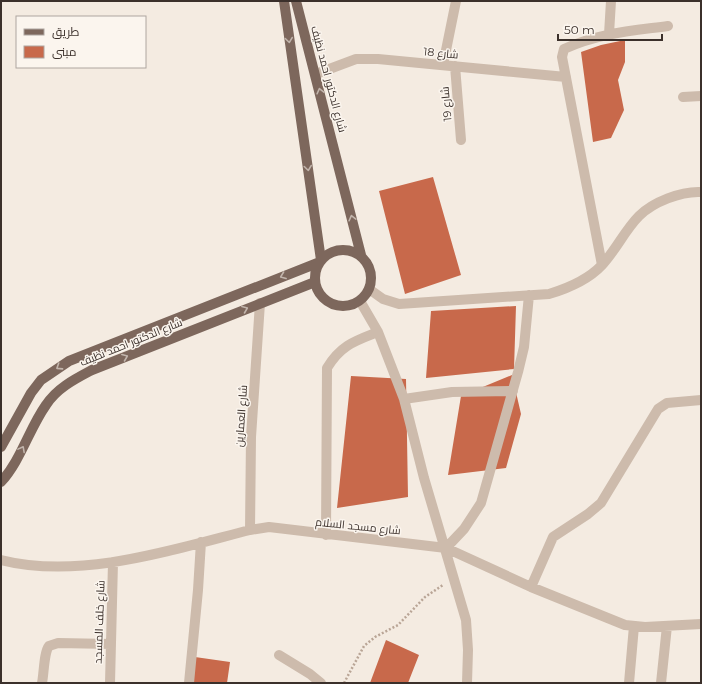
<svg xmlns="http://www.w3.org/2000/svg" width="702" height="684" font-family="Montserrat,Cairo,sans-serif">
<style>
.building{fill:#c8694b}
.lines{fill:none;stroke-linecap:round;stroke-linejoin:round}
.path{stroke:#b9a596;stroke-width:2.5;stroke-dasharray:2 2;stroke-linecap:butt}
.minor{stroke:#cdbbac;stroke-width:10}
.major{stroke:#7d675c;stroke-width:10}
.oneway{stroke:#c2b5ac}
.labels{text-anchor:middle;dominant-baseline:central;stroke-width:3;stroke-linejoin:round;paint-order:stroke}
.street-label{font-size:11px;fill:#3b302b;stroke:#fbf5ee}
</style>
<rect width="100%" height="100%" fill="#f4ebe1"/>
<!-- building -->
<path class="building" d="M 625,40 L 625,62 L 618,80 L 624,110 L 611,138 L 593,142 L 581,52 L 601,45 Z
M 433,177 L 461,275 L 405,294 L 379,191 Z
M 516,306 L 514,369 L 426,378 L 431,311 Z
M 512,375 L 521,414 L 506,468 L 448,475 L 461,396 Z
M 351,376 L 406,379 L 408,497 L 337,508 Z
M 386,640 L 419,655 L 408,683 L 370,683 Z
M 195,657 L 230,662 L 227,683 L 192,683 Z"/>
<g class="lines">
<!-- path -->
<path class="path" d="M 344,683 L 364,646 L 375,637 L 398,625 L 425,597 L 443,585"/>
<!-- minor -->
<path class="minor" d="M 609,34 L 611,1
M 443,65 L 456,1
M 455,66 L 461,140
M 316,74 L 356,59 L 378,59 L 566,77
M 683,97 L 701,96
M 602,265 L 562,57 L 564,49 C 599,33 631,31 668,26
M 369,289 L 383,299 L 399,304 L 549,294 C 569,288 588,280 602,265 C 616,250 625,230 639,216 C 653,202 681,191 701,192
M 360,301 L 378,332 L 404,399 L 424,478 L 466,620 L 468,650 L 467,683
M 404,399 L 452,392 L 513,391
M 250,530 L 251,437 L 260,303
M 326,535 L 327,368 C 341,345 355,341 378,332
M 446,548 L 464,529 L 481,503 L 518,372 L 524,347 L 529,295
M 1,560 C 80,580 172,550 250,530 L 269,527 L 446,548 L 531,587 L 625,625 L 645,627 L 701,624
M 531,587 L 553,537 L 588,514 L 601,503 L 658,409 L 667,403 L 701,400
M 279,655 L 310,674 L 321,683
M 42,683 C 44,673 44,652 49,646 L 58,643 L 111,644
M 110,683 L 113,562
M 189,683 L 198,590 L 201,542
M 629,683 L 634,626
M 661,683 L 667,626"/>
<!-- major -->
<path class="major" d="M 284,1 L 321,260
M 296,1 L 361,255
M315 278a28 28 0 1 1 56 0a28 28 0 1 1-56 0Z
M 1,447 L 31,393 L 41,380 L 69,361 L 320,262
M 1,482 C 21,460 29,429 46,405 C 57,388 75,379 92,370 L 315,282"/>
</g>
<!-- one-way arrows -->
<defs><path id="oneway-chevron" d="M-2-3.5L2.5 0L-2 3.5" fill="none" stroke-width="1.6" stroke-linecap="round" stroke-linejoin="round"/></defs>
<g class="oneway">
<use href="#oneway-chevron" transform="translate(289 40) rotate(82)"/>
<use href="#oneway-chevron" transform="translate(320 91) rotate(-104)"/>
<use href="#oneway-chevron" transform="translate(308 168) rotate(82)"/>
<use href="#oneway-chevron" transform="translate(352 218) rotate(-104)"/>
<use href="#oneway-chevron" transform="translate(283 276) rotate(159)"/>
<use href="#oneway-chevron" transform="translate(245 309) rotate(-22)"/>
<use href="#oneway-chevron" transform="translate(125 357) rotate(-22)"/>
<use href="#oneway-chevron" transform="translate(59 367) rotate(147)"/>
<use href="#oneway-chevron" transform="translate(22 449) rotate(-62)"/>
</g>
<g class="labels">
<!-- street labels -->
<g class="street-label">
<text transform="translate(441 53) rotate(6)">شارع 18</text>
<text transform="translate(329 79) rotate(75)">شارع الدكتور احمد نظيف</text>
<text transform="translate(446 104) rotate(-95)">شارع 19</text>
<text transform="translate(131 342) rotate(-22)">شارع الدكتور احمد نظيف</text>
<text transform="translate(241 416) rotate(-86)">شارع العمارين</text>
<text transform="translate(358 526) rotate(6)">شارع مسجد السلام</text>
<text transform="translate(99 622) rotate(-88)">شارع خلف المسجد</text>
</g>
</g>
<!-- border -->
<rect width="702" height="684" fill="none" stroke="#3b302b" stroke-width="4"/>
<!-- legend -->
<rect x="16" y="16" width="130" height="52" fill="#fbf5ee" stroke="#aea6a0"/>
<rect x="24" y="29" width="20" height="6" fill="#7d675c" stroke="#aea6a0"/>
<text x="52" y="36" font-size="12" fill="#3b302b">طريق</text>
<rect x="24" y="46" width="20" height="12" fill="#c8694b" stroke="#aea6a0"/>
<text x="52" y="56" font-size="12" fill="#3b302b">مبنى</text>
<!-- scale -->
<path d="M558 34v6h104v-6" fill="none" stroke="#3b302b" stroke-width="2"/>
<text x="564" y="34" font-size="12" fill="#3b302b" stroke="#fbf5ee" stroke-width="3" paint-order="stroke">50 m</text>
</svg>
